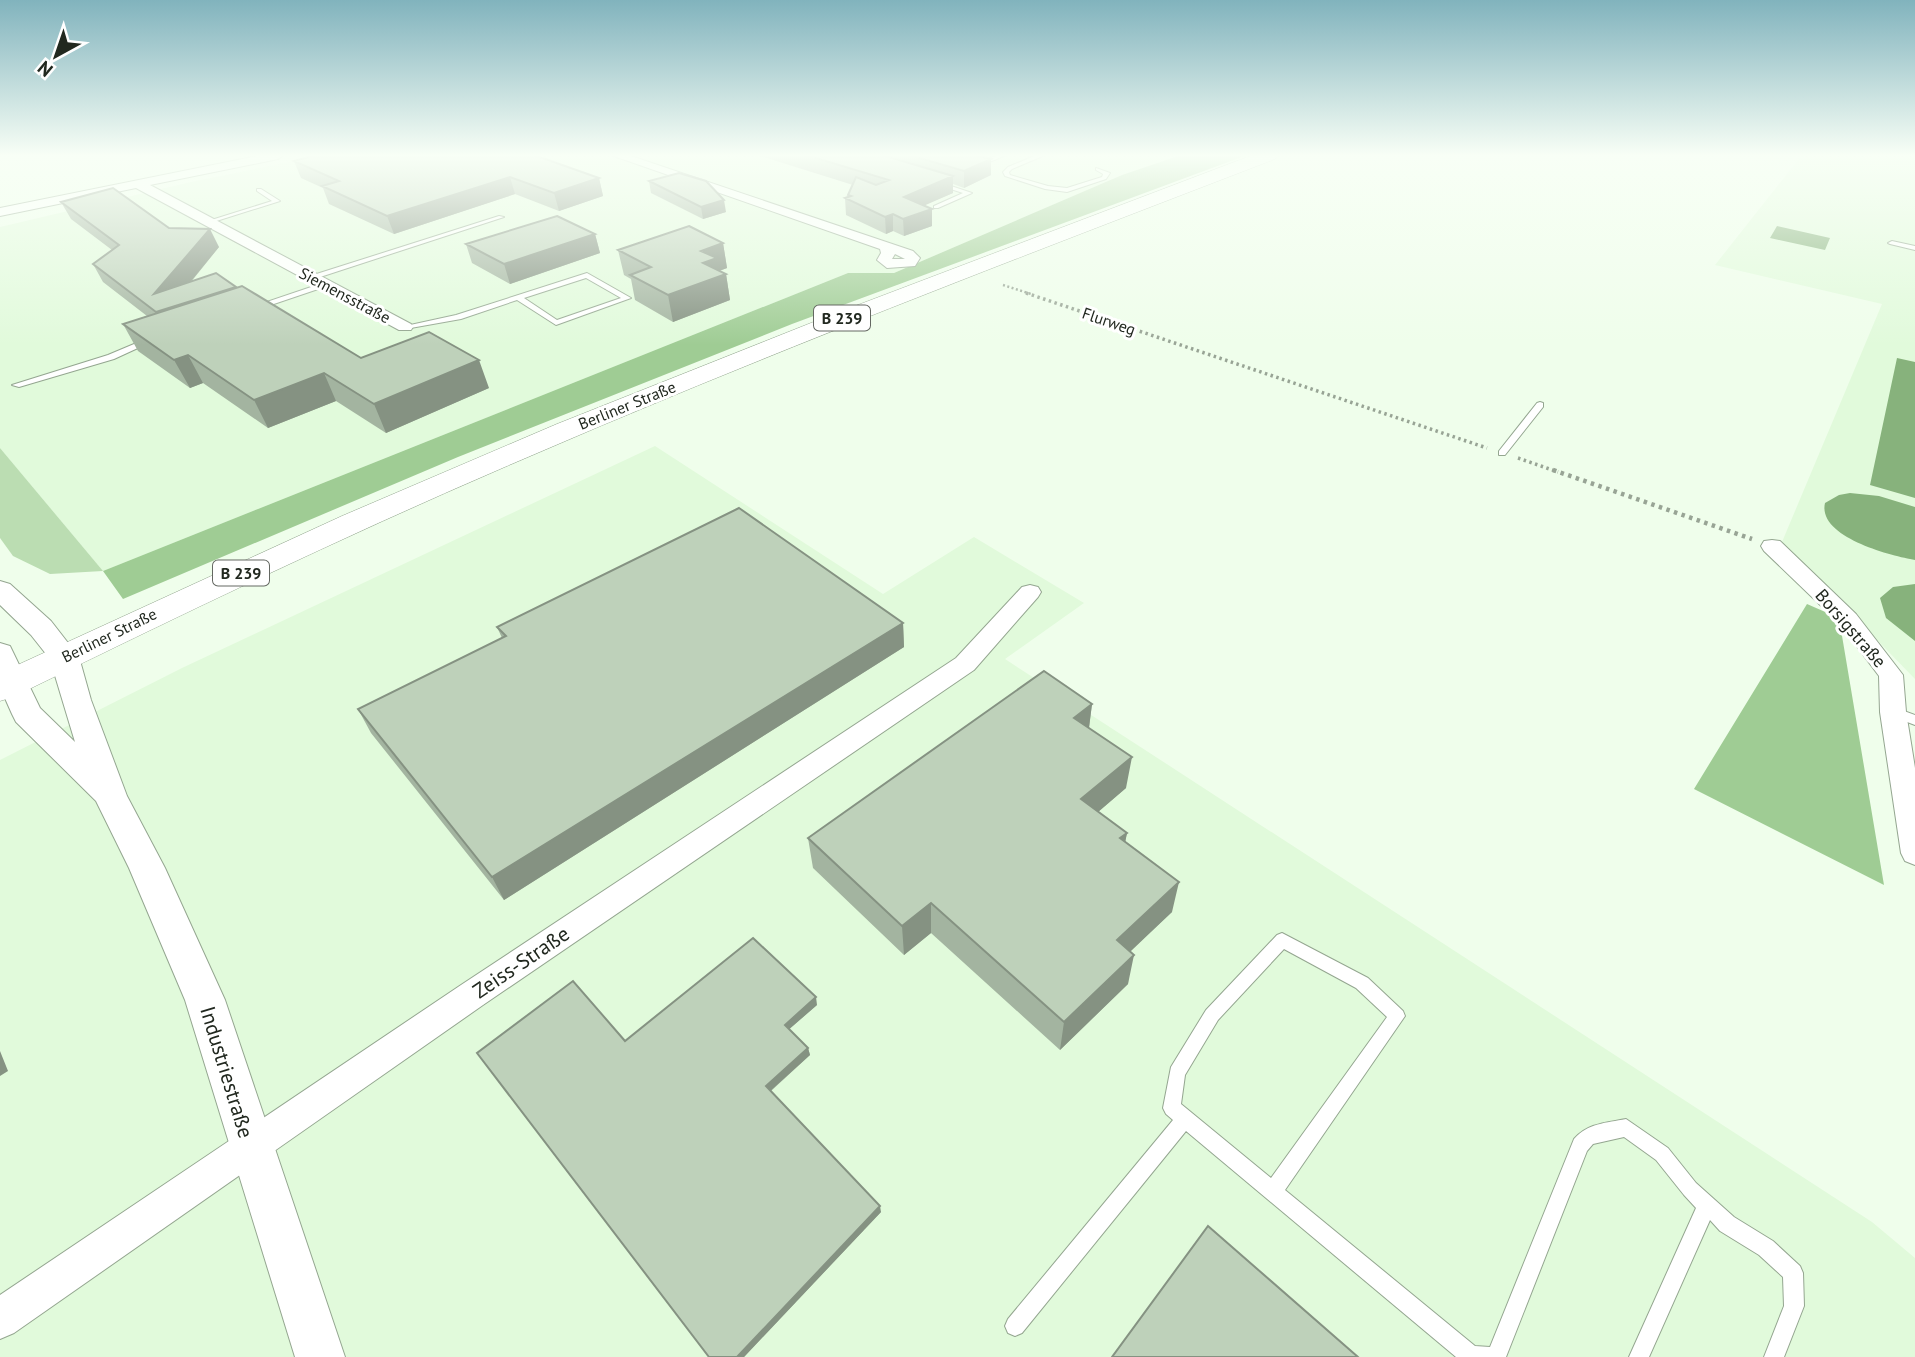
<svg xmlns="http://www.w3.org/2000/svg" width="1915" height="1357" font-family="'PT Sans',sans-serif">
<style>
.built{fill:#e1fadb}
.green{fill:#bbddb2}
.forest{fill:#9fcc94}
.water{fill:#87b27c}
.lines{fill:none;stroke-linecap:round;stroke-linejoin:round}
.service-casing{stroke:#94a690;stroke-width:2}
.minor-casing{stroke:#94a690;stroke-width:2}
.tertiary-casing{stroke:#94a690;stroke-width:2}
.primary-casing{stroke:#94a690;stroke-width:1}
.path-far2{stroke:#98a495;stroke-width:2.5;stroke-dasharray:2 2.5;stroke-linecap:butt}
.path-far1{stroke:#98a495;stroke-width:3.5;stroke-dasharray:2.5 3.5;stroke-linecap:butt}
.path{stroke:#98a495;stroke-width:4.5;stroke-dasharray:3.5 4.5;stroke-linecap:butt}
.service{fill:#fff;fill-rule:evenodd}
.minor{fill:#fff;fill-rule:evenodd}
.tertiary{fill:#fff;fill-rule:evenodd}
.primary{fill:#fff;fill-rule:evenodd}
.wall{fill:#a3b4a0}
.shaded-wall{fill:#859282}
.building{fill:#bed1ba;stroke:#859282;stroke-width:2}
.labels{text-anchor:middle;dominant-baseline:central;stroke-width:6;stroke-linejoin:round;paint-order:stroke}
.far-street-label{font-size:16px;fill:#21281f;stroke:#fff}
.shield{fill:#fff;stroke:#646862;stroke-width:2}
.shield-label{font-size:16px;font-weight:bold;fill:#21281f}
.street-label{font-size:18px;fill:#21281f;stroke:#fff}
.near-street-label{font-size:21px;fill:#21281f;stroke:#fff}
</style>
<rect width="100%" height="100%" fill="#effeeb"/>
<!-- built -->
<path class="built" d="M 323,155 L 1181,155 L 1122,175 L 894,273 L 848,273 L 103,571 L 0,448 L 0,227 L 191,182 Z
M 1802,155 L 1915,155 L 1915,679 L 1782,542 L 1882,304 L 1715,265 Z
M 655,446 L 883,594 L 974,537 L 1084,603 L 1005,659 L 1872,1222 L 1915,1258 L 1915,1357 L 0,1357 L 0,760 L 182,668 Z"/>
<!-- green -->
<path class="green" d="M 0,448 L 103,571 L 50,574 L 13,556 L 0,538 Z"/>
<!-- forest -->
<path class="forest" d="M 1181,155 L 1247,155 L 792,324 L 458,457 L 123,599 L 103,571 L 848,273 L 894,273 L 1122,175 Z
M 1807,604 L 1839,618 L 1884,885 L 1694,789 Z"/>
<!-- water -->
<path class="water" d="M 1777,226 L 1830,238 L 1825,250 L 1770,238 Z
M 1897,358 L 1915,362 L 1915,498 L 1870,485 Z
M 1850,493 L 1879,496 L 1915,507 L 1915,560 C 1891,556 1817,537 1825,503 L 1839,495 Z
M 1915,584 L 1915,641 L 1886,618 L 1880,598 L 1893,587 Z"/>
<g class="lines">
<defs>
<path id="service" d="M 998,155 L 1006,155 L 980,166 L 975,165 Z
M 1037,155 L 1045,155 L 1012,169 L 1009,172 L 1010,175 L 1048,186 L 1067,188 L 1102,177 L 1103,174 L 1096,170 L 1096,168 L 1110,173 L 1106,179 L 1067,192 L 1045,189 L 1005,176 L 1003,172 L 1008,167 Z
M 935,182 L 939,182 L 972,193 L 938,208 L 934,208 L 934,206 L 963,193 L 935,184 Z
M 257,189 L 261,189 L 280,201 L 210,223 L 205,222 L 272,201 L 257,191 Z
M 499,216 L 504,217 L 314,279 L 307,277 Z
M 1892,241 L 1915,246 L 1915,250 L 1890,244 L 1888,243 Z
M 587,273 L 631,298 L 556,325 L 517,300 L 461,319 L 405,329 L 401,327 L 456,315 ZM 586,278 L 621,298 L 557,320 L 524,298 Z
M 323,283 L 330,285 L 259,309 L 252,307 Z
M 146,339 L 153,341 L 114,359 L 19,387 L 12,385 L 108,355 Z
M 1540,402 L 1543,403 L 1543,407 L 1505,455 L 1499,455 L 1499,451 L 1537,403 Z
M 1893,707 L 1915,715 L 1915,725 L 1889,715 L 1887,712 L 1889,709 Z
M 1282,933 L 1368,978 L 1403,1011 L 1405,1016 L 1285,1190 L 1475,1346 L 1490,1347 L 1574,1139 C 1588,1123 1606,1123 1626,1119 L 1668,1148 L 1696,1183 L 1734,1217 L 1773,1241 L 1800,1266 L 1803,1273 L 1804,1306 L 1784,1357 L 1764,1357 L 1784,1306 L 1783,1277 L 1759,1255 L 1720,1231 L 1710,1220 L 1649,1357 L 1629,1357 L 1696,1208 L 1684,1195 L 1656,1160 L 1624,1137 L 1593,1144 L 1587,1151 L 1506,1357 L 1456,1357 L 1186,1131 L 1022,1333 L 1015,1336 L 1008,1333 L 1005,1326 L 1008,1319 L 1173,1120 L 1166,1114 L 1163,1108 L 1171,1067 L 1206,1010 L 1277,935 ZM 1284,949 L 1356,988 L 1387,1017 L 1271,1178 L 1181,1104 L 1185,1075 L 1218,1020 Z"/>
<path id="minor" d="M 262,155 L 284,155 L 278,159 L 150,185 L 411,324 L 413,327 L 411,330 L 399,330 L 136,188 L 0,216 L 0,208 Z
M 611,155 L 628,155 L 913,251 L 920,258 L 915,266 L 887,268 L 877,260 L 881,253 L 880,249 ZM 895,254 L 905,259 L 892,259 Z
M 1772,540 L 1780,541 L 1856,614 L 1903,675 L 1906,712 L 1915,768 L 1915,865 L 1905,861 L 1901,853 L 1880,712 L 1879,676 L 1840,624 L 1764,551 L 1761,546 L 1764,541 Z
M 1030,585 L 1038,587 L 1041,592 L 1038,597 L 974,670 L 483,1005 L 14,1333 L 0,1339 L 0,1295 L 461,985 L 956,658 L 1022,587 Z"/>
<path id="tertiary" d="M 0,581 L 10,584 L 51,621 L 79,657 L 91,700 L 127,796 L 165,868 L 225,1000 L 345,1357 L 295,1357 L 185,1000 L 129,868 L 96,801 L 16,722 L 12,714 L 0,687 L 0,643 L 10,646 L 40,708 L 75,742 L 50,659 L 31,635 L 0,605 Z"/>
<path id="primary" d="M 1253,155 L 1278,155 L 1275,159 C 1018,258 760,356 507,466 C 340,538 176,617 13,697 L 0,701 L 0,673 L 342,516 L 557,424 L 821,319 Z"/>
</defs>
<!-- service casing -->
<use href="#service" class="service-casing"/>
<!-- minor casing -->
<use href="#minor" class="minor-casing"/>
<!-- tertiary casing -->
<use href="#tertiary" class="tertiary-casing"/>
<!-- primary casing -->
<use href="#primary" class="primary-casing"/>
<!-- path-far2 -->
<path class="path-far2" d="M 1003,285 L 1031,294"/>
<!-- path-far1 -->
<path class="path-far1" d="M 1026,293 L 1487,448
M 1518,458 L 1558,472"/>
<!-- path -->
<path class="path" d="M 1553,470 L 1752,539"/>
<!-- service -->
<use href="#service" class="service"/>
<!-- minor -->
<use href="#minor" class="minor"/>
<!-- tertiary -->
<use href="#tertiary" class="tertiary"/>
<!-- primary -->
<use href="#primary" class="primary"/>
</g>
<!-- wall -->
<path class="wall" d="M 757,155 L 975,155 L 991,175 L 964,188 L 953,184 L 953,193 L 924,205 L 932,209 L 932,226 L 904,236 L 893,231 L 886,234 L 846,215 L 845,198 L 849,197 L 853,185 Z
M 294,161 L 599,178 L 603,196 L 559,211 L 515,194 L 394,234 L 329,204 L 323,188 L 301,178 Z
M 649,181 L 726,212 L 703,219 L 651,193 Z
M 61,202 L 169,228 L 219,247 L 191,282 L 236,287 L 361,358 L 489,388 L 386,433 L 336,401 L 268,428 L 203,383 L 190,388 L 138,351 L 123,324 L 147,316 L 103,282 L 93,264 L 112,250 L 71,219 Z
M 595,234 L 600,253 L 510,284 L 472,263 L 466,244 Z
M 723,243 L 727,268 L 719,271 L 726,274 L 730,300 L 673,322 L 635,300 L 631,279 L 624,275 L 618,250 Z
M 903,623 L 904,647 L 504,900 L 371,733 L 358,709 L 502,638 L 497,627 Z
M 1092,704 L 1089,728 L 1126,788 L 1098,812 L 1127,833 L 1125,842 L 1172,912 L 1130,951 L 1128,984 L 1060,1050 L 931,933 L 904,955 L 813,868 L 808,838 Z
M 817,1005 L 789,1029 L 808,1048 L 810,1055 L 771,1091 L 881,1212 L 744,1357 L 709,1357 L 477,1053 L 625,1041 Z"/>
<!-- shaded-wall -->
<path class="shaded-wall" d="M 991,159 L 991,175 L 964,188 L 964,171 Z
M 953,176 L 953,193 L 905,214 L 904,197 Z
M 510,177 L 515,194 L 394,234 L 387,216 Z
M 599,178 L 603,196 L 559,211 L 554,193 Z
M 724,200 L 726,212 L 703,219 L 701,207 Z
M 932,209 L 932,226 L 904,236 L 903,219 Z
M 893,214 L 893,231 L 886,234 L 885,217 Z
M 210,229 L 219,247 L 169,308 L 236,287 L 245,306 L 167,332 L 156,312 L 154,294 Z
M 595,234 L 600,253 L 510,284 L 504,264 Z
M 723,243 L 727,268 L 719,271 L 726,274 L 730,300 L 673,322 L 668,295 L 701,251 Z
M 188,355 L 203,383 L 190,388 L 174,360 Z
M 479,360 L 489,388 L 386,433 L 374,404 Z
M 324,373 L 336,401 L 268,428 L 254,400 Z
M 903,623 L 904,647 L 504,900 L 492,877 Z
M 1092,704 L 1088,735 L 1074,718 Z
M 1132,757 L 1126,788 L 1077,830 L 1081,799 Z
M 1127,833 L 1121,863 L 1120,838 Z
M 1179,882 L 1172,912 L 1111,970 L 1117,940 Z
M 931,903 L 931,933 L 904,955 L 902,926 Z
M 1134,955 L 1128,984 L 1060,1050 L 1064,1022 Z
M 816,997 L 817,1005 L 786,1032 L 785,1025 Z
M 808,1048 L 810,1055 L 768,1093 L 766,1086 Z
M 0,1051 L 8,1071 L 0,1076 Z
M 880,1206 L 881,1212 L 744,1357 L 737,1357 Z"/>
<!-- building -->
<path class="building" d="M 316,155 L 534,155 L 599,178 L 554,193 L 510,177 L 387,216 L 322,186 L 339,181 L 294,161 Z
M 806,155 L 882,155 L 953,176 L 904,197 L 932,209 L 903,219 L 893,214 L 885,217 L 845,198 L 851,196 L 848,195 L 856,177 L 876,185 L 889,180 Z
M 909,155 L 975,155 L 991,159 L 964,171 Z
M 679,173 L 706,181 L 724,200 L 701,207 L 649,181 Z
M 113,188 L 169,228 L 210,229 L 154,294 L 216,273 L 236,287 L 156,312 L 93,264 L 119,245 L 61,202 Z
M 557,216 L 595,234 L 504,264 L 466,244 Z
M 689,226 L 723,243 L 701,251 L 717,258 L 703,263 L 726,274 L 668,295 L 630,275 L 651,267 L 618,250 Z
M 242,286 L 361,358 L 429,332 L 479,360 L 374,404 L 324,373 L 254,400 L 188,355 L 174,360 L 123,324 Z
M 739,508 L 903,623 L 492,877 L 358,709 L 506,636 L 497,627 Z
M 1044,671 L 1092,704 L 1074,718 L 1132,757 L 1081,799 L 1127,833 L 1120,838 L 1179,882 L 1117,940 L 1134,955 L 1064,1022 L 931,903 L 902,926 L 808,838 Z
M 753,938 L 816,997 L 785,1025 L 808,1048 L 766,1086 L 880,1206 L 737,1357 L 709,1357 L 477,1053 L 573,981 L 625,1041 Z
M 1208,1226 L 1358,1357 L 1112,1357 Z"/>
<!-- sky -->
<linearGradient id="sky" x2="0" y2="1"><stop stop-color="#81b3bd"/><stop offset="0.45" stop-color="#f8fff6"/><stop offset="1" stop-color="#f8fff6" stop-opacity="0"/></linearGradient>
<rect width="1915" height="345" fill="url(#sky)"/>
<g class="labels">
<!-- far-street labels -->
<g class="far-street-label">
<text transform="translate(345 295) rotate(28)">Siemensstraße</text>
<text transform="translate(1109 321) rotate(19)">Flurweg</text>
<text transform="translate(627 405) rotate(-22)">Berliner Straße</text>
<text transform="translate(109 635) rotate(-26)">Berliner Straße</text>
</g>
<!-- shield labels -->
<g class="shield">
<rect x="814" y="305.5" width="56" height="25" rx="5"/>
<rect x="213" y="560.5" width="56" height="25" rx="5"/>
</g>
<g class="shield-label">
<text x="842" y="318">B 239</text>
<text x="241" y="573">B 239</text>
</g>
<!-- street labels -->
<g class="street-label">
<text transform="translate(1851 628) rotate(49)">Borsigstraße</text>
</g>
<!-- near-street labels -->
<g class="near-street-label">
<text transform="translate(521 962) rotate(-34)">Zeiss-Straße</text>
<text transform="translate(227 1072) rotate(73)">Industriestraße</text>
</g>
</g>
<!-- north arrow -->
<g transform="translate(56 56) rotate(220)" stroke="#ffffff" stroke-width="5" paint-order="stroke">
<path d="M0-5L12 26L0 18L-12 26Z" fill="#21281f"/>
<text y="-10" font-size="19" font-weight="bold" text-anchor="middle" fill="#21281f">N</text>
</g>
</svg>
